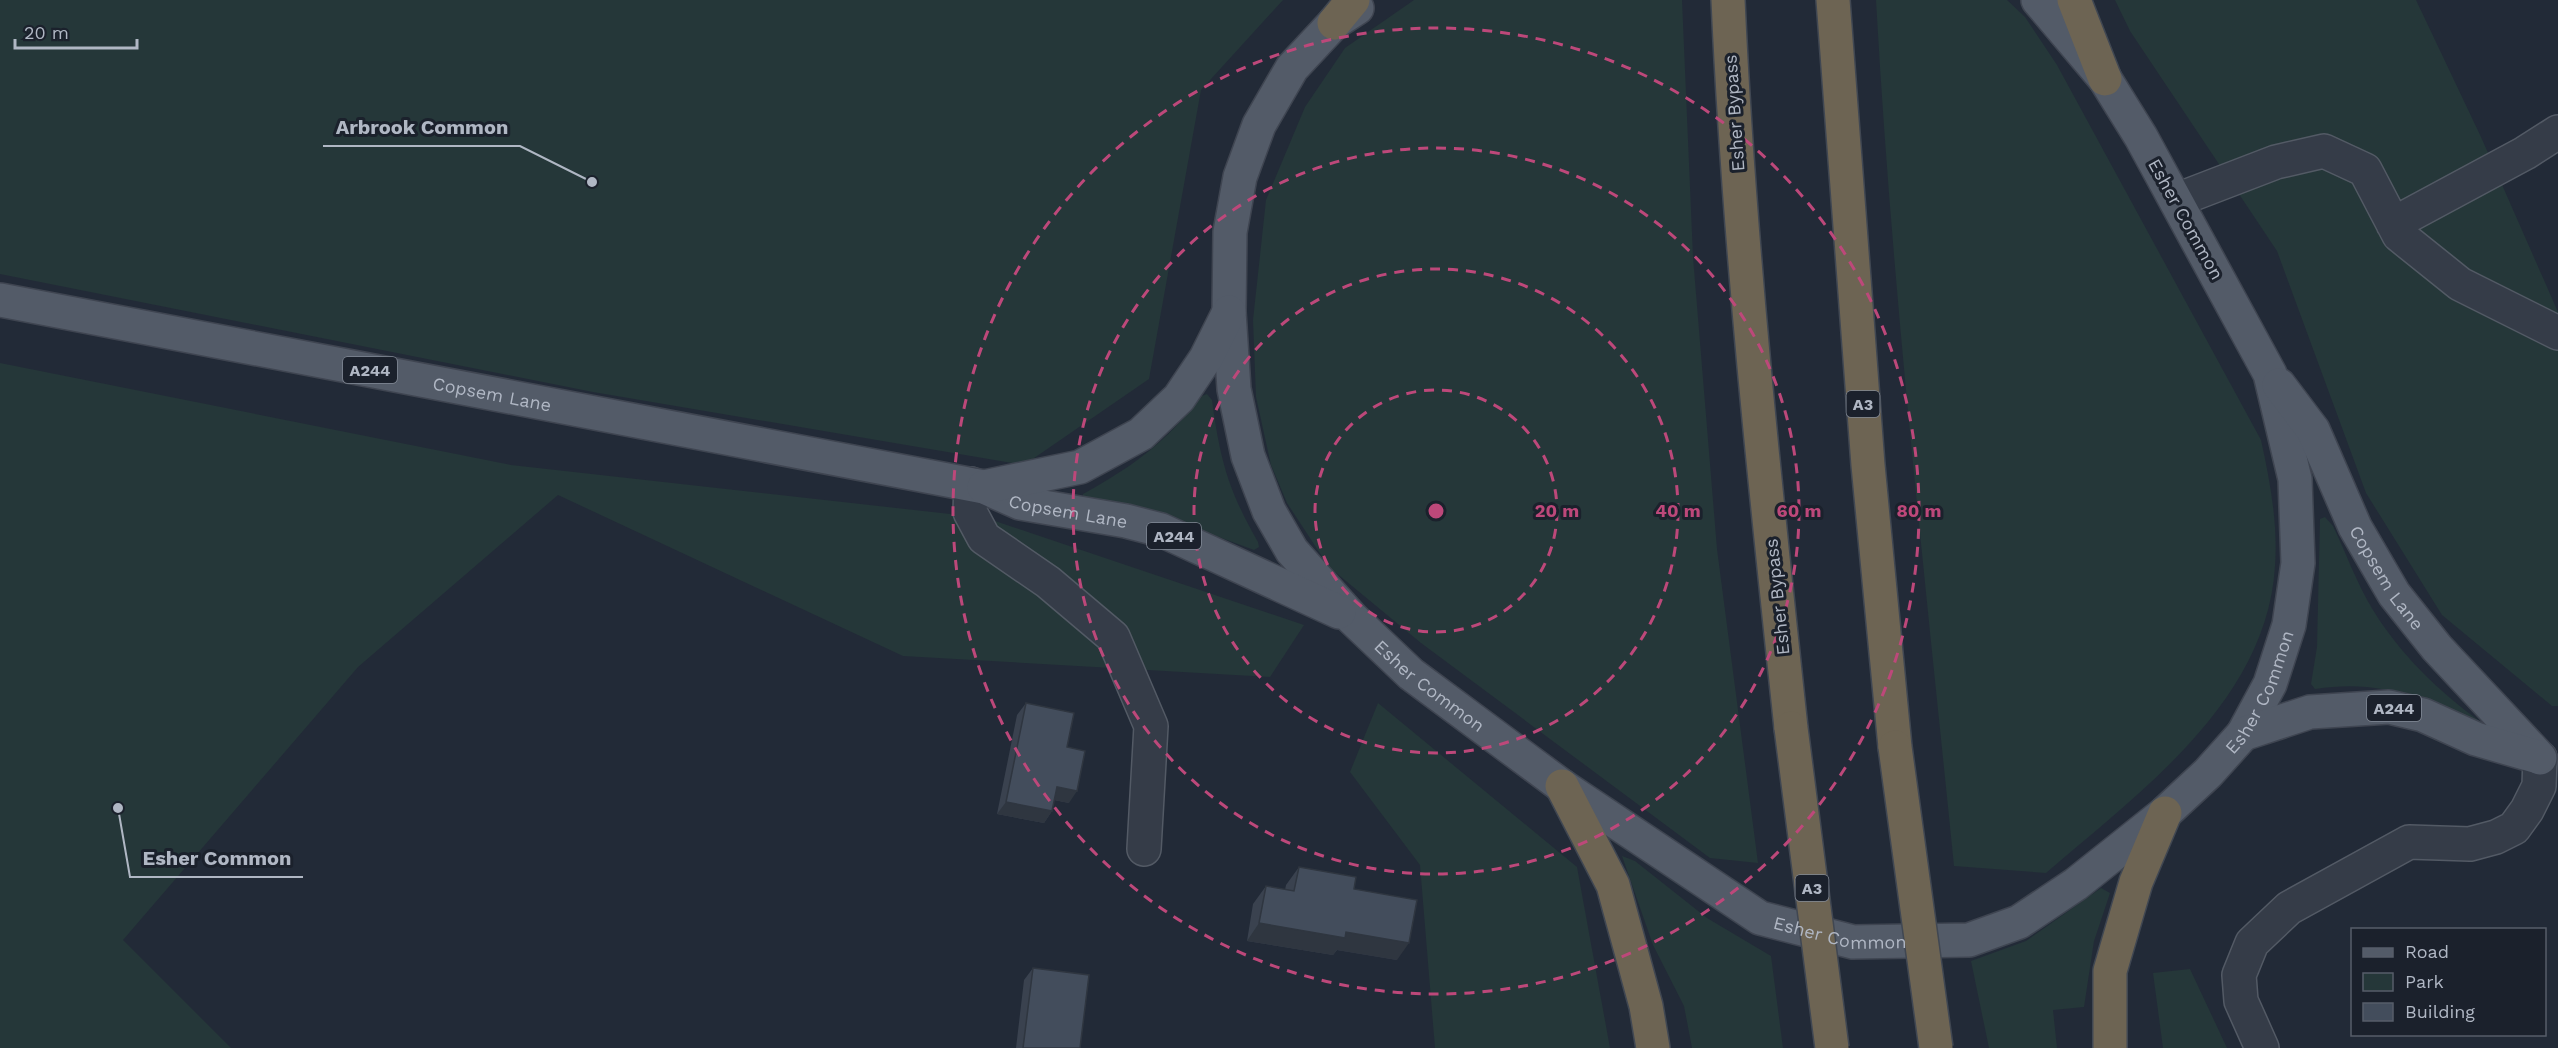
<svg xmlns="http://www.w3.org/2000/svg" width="2558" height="1048" font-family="'Work Sans',sans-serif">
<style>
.green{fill:#253739}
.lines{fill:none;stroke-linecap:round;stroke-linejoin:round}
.minor-casing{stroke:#535a65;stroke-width:36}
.major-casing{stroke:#3f4551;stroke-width:36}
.highway-casing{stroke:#404752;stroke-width:36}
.minor{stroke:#353c48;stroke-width:33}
.major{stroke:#535b68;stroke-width:33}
.highway{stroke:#6d6453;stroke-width:33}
.highway-bridge-casing{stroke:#404752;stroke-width:36;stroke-linecap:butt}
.highway-bridge{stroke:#6d6453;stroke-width:33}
.wall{fill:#3a424f}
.shaded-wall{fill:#2f3640}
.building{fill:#434d5c;stroke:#2f3640;stroke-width:1.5}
.ring{fill:none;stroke:#bd487a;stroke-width:3;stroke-dasharray:10 8}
.labels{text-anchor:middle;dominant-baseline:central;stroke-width:6;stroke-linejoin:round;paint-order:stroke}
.shield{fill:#1b212c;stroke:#838a96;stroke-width:1.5}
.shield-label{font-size:16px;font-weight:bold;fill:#b0b7c4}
.street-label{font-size:18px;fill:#b0b7c4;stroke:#1b212c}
.centre{fill:#bd487a;stroke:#1b212c;stroke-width:3}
.ring-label{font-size:18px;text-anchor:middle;font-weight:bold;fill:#bd487a;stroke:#1b212c;stroke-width:6;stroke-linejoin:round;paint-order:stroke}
.leader{fill:none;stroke:#b0b7c4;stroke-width:2}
.callout-dot{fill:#b0b7c4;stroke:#1b212c;stroke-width:2}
.callout-label{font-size:20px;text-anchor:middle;font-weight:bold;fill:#b0b7c4;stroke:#1b212c;stroke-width:6;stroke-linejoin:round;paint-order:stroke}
</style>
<rect width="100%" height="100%" fill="#222a37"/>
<!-- green -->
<path class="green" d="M 0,0 L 1283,0 L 1201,90 L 1149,379 L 1024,465 L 593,392 L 0,274 Z
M 1414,0 L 1682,0 L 1693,257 L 1717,549 L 1758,863 L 1710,858 L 1421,643 L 1329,567 L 1287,503 L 1271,465 L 1256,397 L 1253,320 L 1266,200 L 1305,107 L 1345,48 Z
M 1876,0 L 2007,0 L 2025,17 L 2057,65 L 2261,440 C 2270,481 2278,523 2275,566 C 2267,701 2140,792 2046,873 L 1954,866 C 1925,578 1892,289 1876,0 Z
M 2115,0 L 2416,0 L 2481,137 L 2558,312 L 2558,706 L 2552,706 L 2442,615 L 2366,493 L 2277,251 L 2130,31 Z
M 0,363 L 511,465 L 986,518 L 1304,625 L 1270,677 L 903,656 L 558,495 L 358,667 L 123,940 L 231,1048 L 0,1048 Z
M 1207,394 L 1212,400 C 1220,459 1228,490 1258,542 L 1259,547 L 1254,550 L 1143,509 L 1083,498 L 1083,494 C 1135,465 1165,443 1202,396 Z
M 2325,517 L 2333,526 C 2346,553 2357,584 2373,610 C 2400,654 2439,692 2481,722 L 2479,727 C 2422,697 2380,679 2315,689 L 2311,684 L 2317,647 L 2320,519 Z
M 1378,703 L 1577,867 L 1610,1048 L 1435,1048 L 1420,865 L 1350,772 Z
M 1622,856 L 1635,861 L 1707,918 L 1771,956 L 1783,1048 L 1692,1048 L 1684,1006 L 1653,945 Z
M 2101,888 L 2110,893 L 2094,941 L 2084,1007 L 2053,1010 L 2057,1048 L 1989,1048 L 1971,961 L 2026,941 Z
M 2190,969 L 2227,1048 L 2163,1048 L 2153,973 Z"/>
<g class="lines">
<defs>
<path id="minor" d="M 2177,200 L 2276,162 L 2324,151 L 2365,170 L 2399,235 L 2460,284 L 2558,333
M 2393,224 L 2525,153 L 2558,132
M 971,484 L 970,512 L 984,538 L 1048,582 L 1113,637 L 1151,726 L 1144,849
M 2262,1048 L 2241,1001 L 2239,975 L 2252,943 L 2289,908 L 2409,842 L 2470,844 L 2496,837 L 2514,828 L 2527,810 L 2539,786 L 2540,758"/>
<g id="major">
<path id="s1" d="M 1357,8 L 1334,23 L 1292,68 L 1259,125 L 1240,177 L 1230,232 L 1229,312 L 1234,389 L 1248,456 L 1269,511 L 1292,551 L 1352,618 L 1411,674 L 1562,786 L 1760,918 L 1853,942 L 1969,940 L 2019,922 L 2076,884 L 2165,813 L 2208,773 L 2243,734 L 2270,684 L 2289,625 L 2298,563 L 2295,479 L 2270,374 L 2141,137 L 2105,79 L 2038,0"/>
<path id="s2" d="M 0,300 L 984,487 L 1020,503 L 1126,521 L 1161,530 L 1339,612"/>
<path id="s3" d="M 2279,385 L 2313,430 L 2355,527 L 2394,594 L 2437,648 L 2540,758"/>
<path d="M 984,487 L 1080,467 L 1141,434 L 1179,398 L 1206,358 L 1229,312"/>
<path d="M 2243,734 L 2310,712 L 2389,707 L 2423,715 L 2476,739 L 2538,757"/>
</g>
<path id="highway" d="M 1728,0 C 1739,244 1765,486 1791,728
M 1833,0 L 1868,465 L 1895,747
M 2074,0 L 2105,79
M 1334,23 L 1353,0
M 1562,786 L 1613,885 L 1646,1006 L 1653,1048
M 2110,1048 L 2110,971 L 2136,882 L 2165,813"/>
</defs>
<!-- minor casing -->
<use href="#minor" class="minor-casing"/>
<!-- major casing -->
<use href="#major" class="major-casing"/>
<!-- highway casing -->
<use href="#highway" class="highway-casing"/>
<!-- minor -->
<use href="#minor" class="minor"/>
<!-- major -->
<use href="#major" class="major"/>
<!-- highway -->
<use href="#highway" class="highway"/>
<defs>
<path id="highway-bridge" d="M 1791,728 L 1832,1048
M 1895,747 L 1936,1048"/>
</defs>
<!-- highway-bridge casing -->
<use href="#highway-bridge" class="highway-bridge-casing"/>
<!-- highway-bridge -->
<use href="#highway-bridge" class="highway-bridge"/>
</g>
<!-- wall -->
<path class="wall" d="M 1026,703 L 1067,747 L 1069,803 L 1054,800 L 1052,811 L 1044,823 L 997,814 L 1017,715 Z
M 1299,867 L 1354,889 L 1397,960 L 1337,950 L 1333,955 L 1247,941 L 1253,904 L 1266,886 L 1285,890 L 1286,885 Z
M 1033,968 L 1080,1048 L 1016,1048 L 1024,980 Z"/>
<!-- shaded-wall -->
<path class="shaded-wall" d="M 1057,787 L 1077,791 L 1069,803 L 1049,799 Z
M 1006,802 L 1052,811 L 1044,823 L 997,814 Z
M 1259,923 L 1346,932 L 1409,943 L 1397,960 L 1337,950 L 1333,955 L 1247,941 Z"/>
<!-- building -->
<path class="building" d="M 1026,703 L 1074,713 L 1067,747 L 1085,751 L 1077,791 L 1057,787 L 1052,811 L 1006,802 Z
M 1299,867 L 1356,877 L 1354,889 L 1417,900 L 1409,943 L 1346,932 L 1345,938 L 1259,923 L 1266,886 L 1294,891 Z
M 1033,968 L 1089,975 L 1080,1048 L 1023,1048 Z"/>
<!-- distance rings -->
<g class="ring">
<circle cx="1436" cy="511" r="121"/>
<circle cx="1436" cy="511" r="242"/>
<circle cx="1436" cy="511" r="363"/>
<circle cx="1436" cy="511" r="483"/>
</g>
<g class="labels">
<!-- shield labels -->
<g class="shield">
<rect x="343" y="357" width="54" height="26" rx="4.5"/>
<rect x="1846.5" y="391" width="33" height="26" rx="4.5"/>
<rect x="1147" y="523" width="54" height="26" rx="4.5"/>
<rect x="2367" y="695" width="54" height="26" rx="4.5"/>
<rect x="1795.5" y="875" width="33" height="26" rx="4.5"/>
</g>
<g class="shield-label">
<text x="370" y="370">A244</text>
<text x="1863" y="404">A3</text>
<text x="1174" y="536">A244</text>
<text x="2394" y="708">A244</text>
<text x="1812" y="888">A3</text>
</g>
<!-- street labels -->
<g class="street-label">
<text transform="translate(1734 113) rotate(-94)">Esher Bypass</text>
<text transform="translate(2186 219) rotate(61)">Esher Common</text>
<text stroke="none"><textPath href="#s2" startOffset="501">Copsem Lane</textPath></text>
<text stroke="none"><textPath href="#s2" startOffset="1090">Copsem Lane</textPath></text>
<text stroke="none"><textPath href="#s3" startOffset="222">Copsem Lane</textPath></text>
<text transform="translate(1777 597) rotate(-96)">Esher Bypass</text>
<text stroke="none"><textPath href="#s1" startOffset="790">Esher Common</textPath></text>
<text stroke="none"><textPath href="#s1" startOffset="1798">Esher Common</textPath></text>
<text stroke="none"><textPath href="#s1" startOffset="1276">Esher Common</textPath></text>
</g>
</g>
<circle cx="1436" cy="511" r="9" class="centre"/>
<g class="ring-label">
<text x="1557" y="517">20 m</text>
<text x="1678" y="517">40 m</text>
<text x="1799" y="517">60 m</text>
<text x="1919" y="517">80 m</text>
</g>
<!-- callouts -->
<path class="leader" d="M592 182L520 146H323M118 808L130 877H303"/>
<g class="callout-dot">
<circle cx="592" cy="182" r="6"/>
<circle cx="118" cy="808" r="6"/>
</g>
<g class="callout-label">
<text x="422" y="134">Arbrook Common</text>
<text x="217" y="865">Esher Common</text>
</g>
<!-- legend -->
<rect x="2351" y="928" width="195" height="108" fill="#1b212c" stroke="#575d69" stroke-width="1.5"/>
<rect x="2363" y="948" width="30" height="9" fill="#535b68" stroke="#575d69" stroke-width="1.5"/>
<text x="2405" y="958" font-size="18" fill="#b0b7c4">Road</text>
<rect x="2363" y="973" width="30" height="18" fill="#253739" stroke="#575d69" stroke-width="1.5"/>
<text x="2405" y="988" font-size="18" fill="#b0b7c4">Park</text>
<rect x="2363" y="1003" width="30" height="18" fill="#434d5c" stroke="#575d69" stroke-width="1.5"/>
<text x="2405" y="1018" font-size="18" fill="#b0b7c4">Building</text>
<!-- scale -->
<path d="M15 39v9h122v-9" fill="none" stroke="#b0b7c4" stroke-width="3"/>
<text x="24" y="39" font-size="18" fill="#b0b7c4" stroke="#1b212c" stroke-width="4.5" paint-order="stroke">20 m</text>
</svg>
